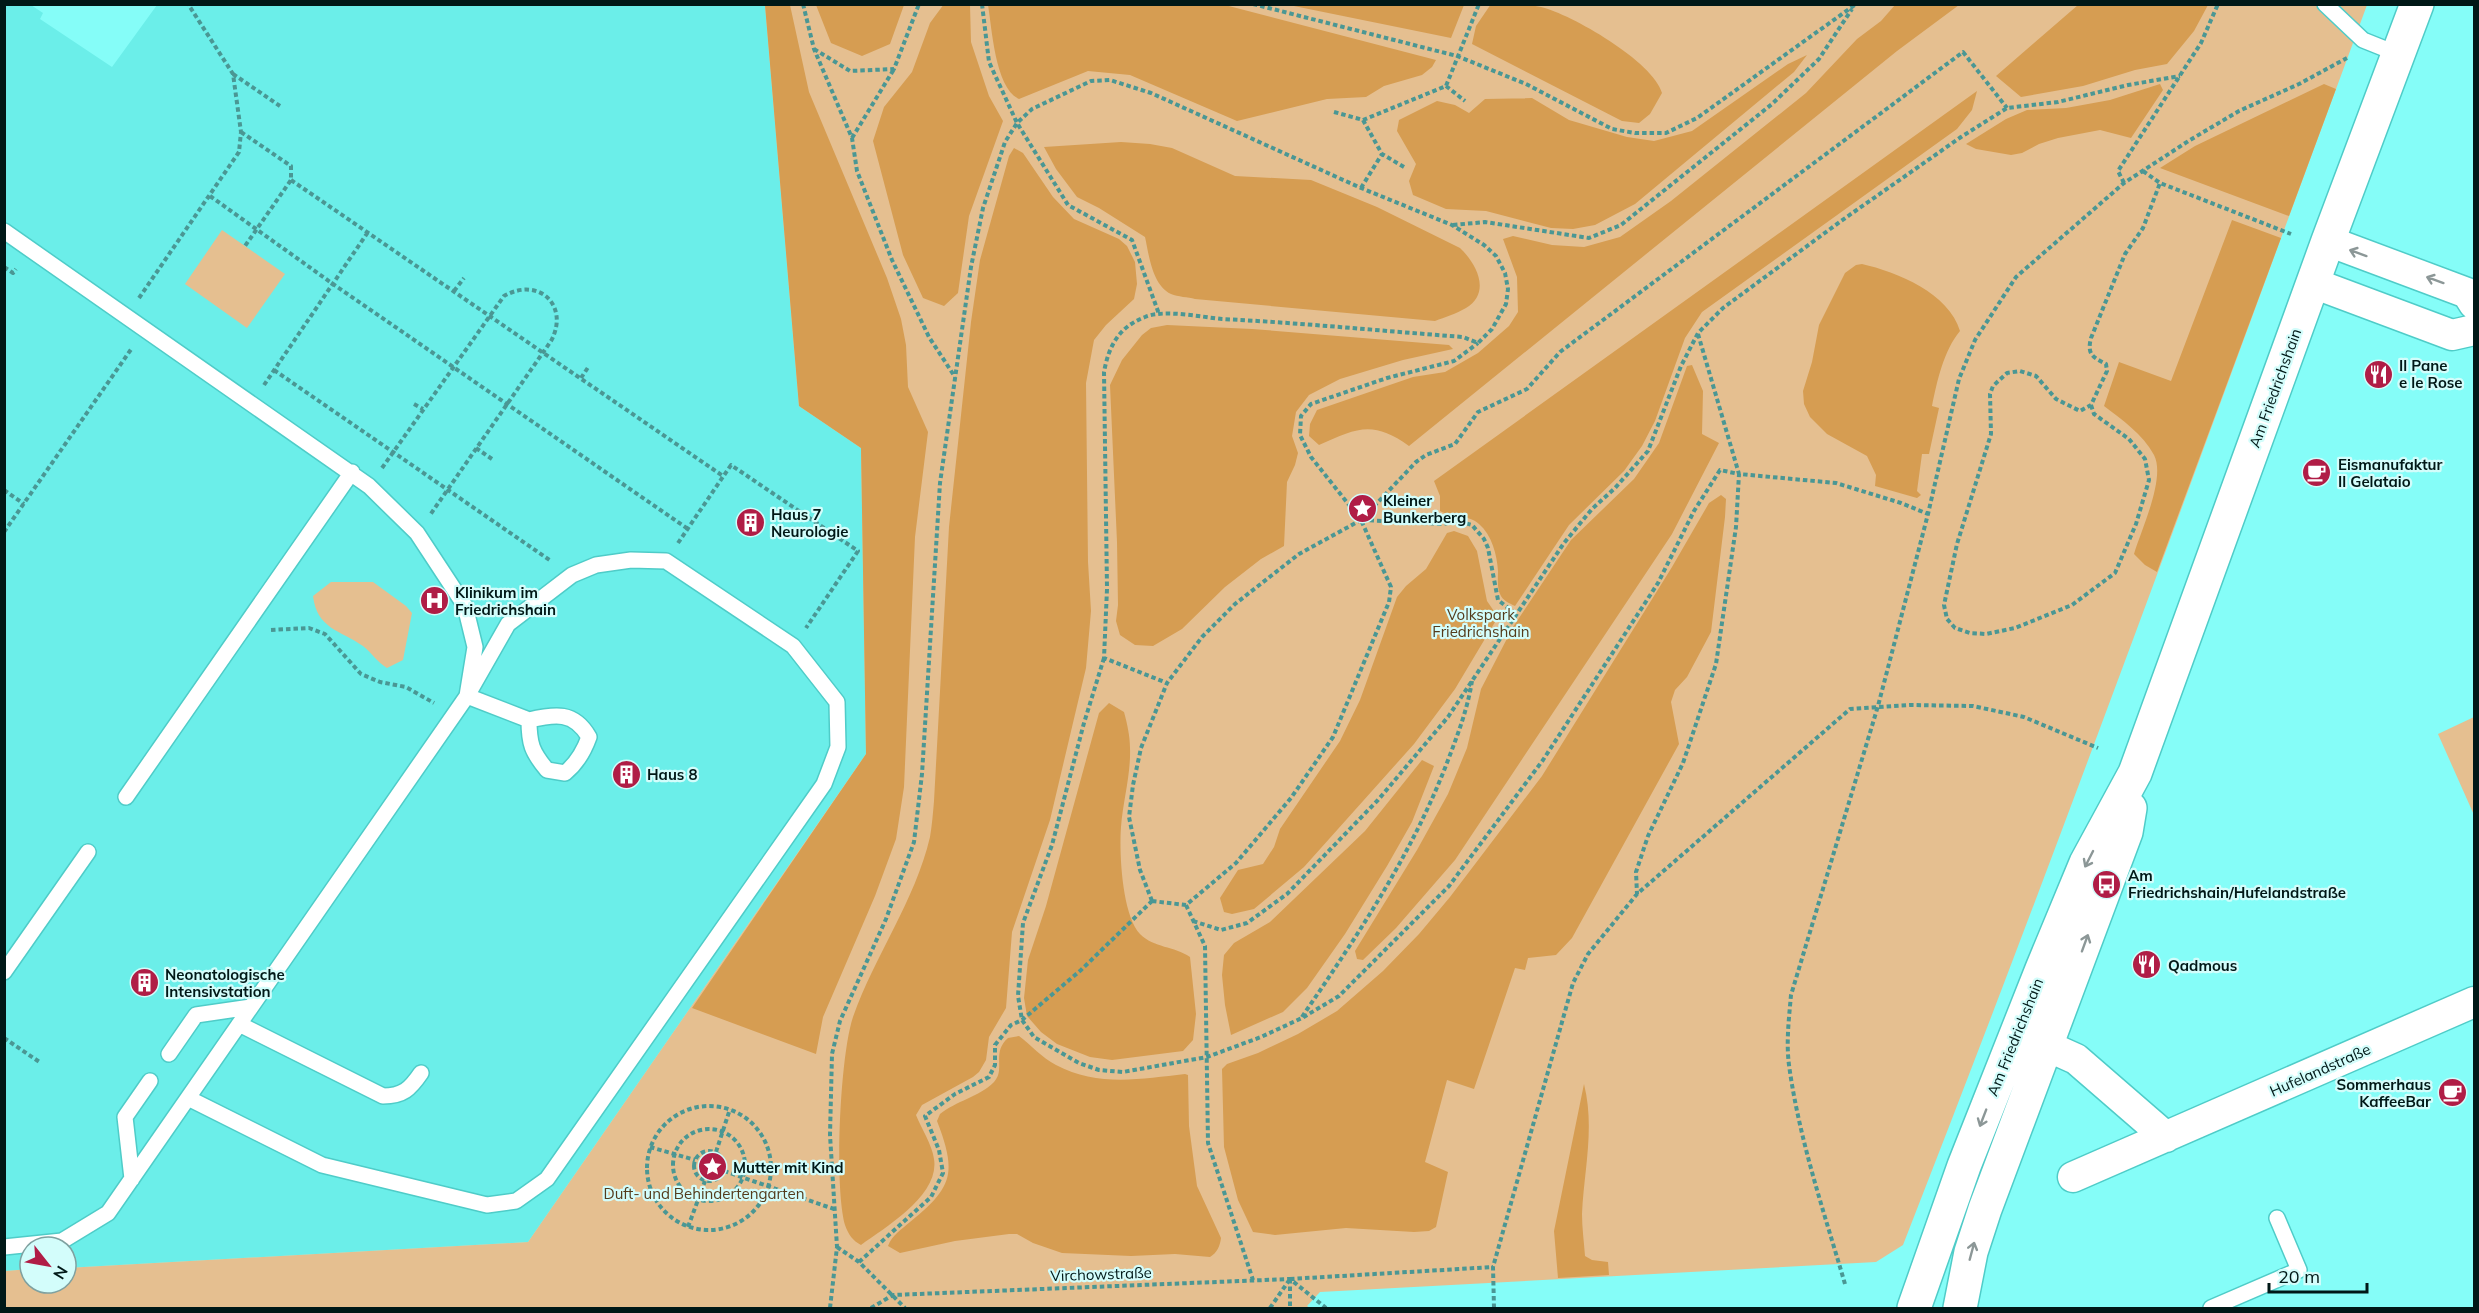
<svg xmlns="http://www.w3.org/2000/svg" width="2479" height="1313" font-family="Mulish,sans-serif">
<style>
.built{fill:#6beee9}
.green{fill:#e5bf90}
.forest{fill:#d69d52}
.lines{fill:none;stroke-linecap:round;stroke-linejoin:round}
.service-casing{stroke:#4fccc8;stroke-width:18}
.minor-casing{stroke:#4fccc8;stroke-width:33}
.tertiary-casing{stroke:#4fccc8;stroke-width:36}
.path{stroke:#4a9794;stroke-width:4;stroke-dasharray:4.5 3;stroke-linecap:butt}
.service{stroke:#fff;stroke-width:15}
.minor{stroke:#fff;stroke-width:30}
.tertiary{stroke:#fff;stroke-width:33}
.oneway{stroke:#8c9797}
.labels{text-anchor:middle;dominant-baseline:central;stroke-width:4.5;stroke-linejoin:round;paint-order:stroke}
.poi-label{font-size:15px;font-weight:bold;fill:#001817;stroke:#d3fdfb;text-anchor:start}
.street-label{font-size:15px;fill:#001817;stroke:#d3fdfb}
.park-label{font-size:15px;fill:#543b1b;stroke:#d3fdfb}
</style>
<rect width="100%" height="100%" fill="#85fdf8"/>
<!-- built -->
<path class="built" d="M 5,5 L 31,5 L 43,13 L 40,19 L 112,67 L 157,5 L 765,5 L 799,406 L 861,448 L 866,754 L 528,1242 L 66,1268 L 66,1247 L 30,1247 L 30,1269 L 5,1271 Z"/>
<!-- green -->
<path class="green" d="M 765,5 L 2367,5 C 2214,419 2064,834 1903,1245 L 1876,1262 L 1320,1292 L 1307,1306 L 1310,1308 L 5,1308 L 5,1271 L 30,1269 L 30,1283 L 66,1283 L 66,1268 L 528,1242 L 866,754 L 861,448 L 799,406 Z
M 222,230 L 285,274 L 247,328 L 185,284 Z
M 331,582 L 373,582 L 406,606 L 412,613 L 403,660 L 387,668 C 377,662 372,653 363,646 C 340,630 317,629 313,596 Z
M 2474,717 L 2474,815 L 2438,734 Z"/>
<!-- forest -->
<path class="forest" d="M 944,4 L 970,5 L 971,42 L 989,96 L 1003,121 L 969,216 L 958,293 L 944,306 L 923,298 L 903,255 L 873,141 L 884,107 L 912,72 L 930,23 Z
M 1491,4 C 1508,4 1524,4 1541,7 C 1571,14 1654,62 1662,93 L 1650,114 L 1639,123 L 1622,121 L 1472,44 L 1476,26 Z
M 765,5 L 790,5 L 809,92 L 887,278 L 901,319 L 906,345 L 908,387 L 928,432 L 915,537 L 904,787 L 896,839 L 875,896 L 823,1017 L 816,1054 L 692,1008 L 866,754 L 861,448 L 799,406 Z
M 816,5 L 904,5 L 890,44 L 862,56 L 831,43 Z
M 988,5 L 1225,5 L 1436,60 L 1432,67 L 1422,75 L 1384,86 L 1366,97 L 1327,99 L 1237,121 L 1130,75 L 1088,71 L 1019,99 C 995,88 992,28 988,5 Z
M 1289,5 L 1464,5 L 1451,38 Z
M 1895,5 L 1959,5 L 1897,51 L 1409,446 C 1373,420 1357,428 1319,445 L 1309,436 L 1310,424 L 1317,410 L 1413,377 L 1445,372 L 1478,353 L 1509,326 L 1518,312 L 1517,277 L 1503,239 L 1513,236 L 1552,245 L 1584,247 L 1620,237 L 1671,201 L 1806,93 L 1857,39 L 1881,21 Z
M 2078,5 L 2078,4 L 2208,5 L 2194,31 L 2167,64 L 2135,70 L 2083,86 L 2021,97 L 1996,76 Z
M 1807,55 L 1794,72 L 1635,204 L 1595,225 L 1573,229 L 1551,228 L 1486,211 L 1446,209 L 1413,195 L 1409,181 L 1416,164 L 1397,131 L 1399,120 L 1437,101 L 1455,105 L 1469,113 L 1485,99 L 1532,98 L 1569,120 L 1627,137 L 1654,141 L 1692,131 L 1788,64 Z
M 2160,84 L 2163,90 L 2131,138 L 2100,130 L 2058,138 L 2039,144 L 2022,153 L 2011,155 L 1976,149 L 1966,144 L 2006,119 L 2027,110 L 2066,108 L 2110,100 Z
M 2324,84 L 2336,89 L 2289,216 L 2160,168 L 2195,146 Z
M 1977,91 L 1972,110 L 1957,129 L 1702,312 L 1685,338 L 1655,421 L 1642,446 L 1624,471 L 1569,525 L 1515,606 C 1509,603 1503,601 1500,594 C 1497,588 1498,578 1498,571 C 1497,555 1492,535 1479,524 C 1468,514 1453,518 1440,511 L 1440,496 L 1434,481 Z
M 1121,142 L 1150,144 L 1172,148 L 1235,176 L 1311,180 L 1377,207 L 1460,248 C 1476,263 1492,292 1466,308 C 1456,314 1445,317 1435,321 L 1195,299 C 1188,297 1178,297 1171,294 C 1152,285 1149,255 1145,237 L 1099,208 L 1077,197 L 1056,169 L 1044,147 Z
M 1014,148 L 1023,153 L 1053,197 L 1074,219 L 1119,239 L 1127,246 L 1135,262 L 1137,284 L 1134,299 L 1106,325 L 1094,340 L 1086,383 L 1088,562 L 1091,611 L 1086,668 L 1050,820 L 1012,932 L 1006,1008 L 989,1037 L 986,1060 L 979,1072 L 973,1077 L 922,1105 L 916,1115 C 921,1128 932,1144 934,1159 C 940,1195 886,1227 861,1245 C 853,1241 848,1234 845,1225 C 834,1186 840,1056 853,1017 C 875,955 915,901 930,837 C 932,825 933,813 934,801 L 949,527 L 971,322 L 980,260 L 1009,156 Z
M 2232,220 L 2281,238 L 2157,572 L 2145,565 L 2134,554 C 2141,530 2166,478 2154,455 C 2143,434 2122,420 2104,406 L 2119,362 L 2171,381 Z
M 1862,264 C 1897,272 1949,293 1960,331 C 1944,350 1937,381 1932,406 L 1939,408 L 1929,454 L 1922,454 L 1917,491 L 1921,495 L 1917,498 L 1875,486 L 1876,475 L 1867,456 L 1827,434 L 1810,417 L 1804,404 L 1803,391 L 1812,362 L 1819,325 L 1845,273 L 1856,265 Z
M 1167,325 L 1252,329 L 1449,345 L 1453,349 L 1403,360 L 1340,379 L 1309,395 L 1296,412 L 1292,436 L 1298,453 L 1295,465 L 1287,482 L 1284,546 L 1261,559 L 1225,587 L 1182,629 L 1153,646 L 1135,645 L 1120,635 L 1116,621 L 1118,605 L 1117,542 L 1110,385 L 1122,360 L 1142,335 L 1151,328 Z
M 1692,365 L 1703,391 L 1702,434 L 1719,443 L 1672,534 L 1455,860 L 1396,928 L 1363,960 L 1357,959 L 1355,951 L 1417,850 L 1448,794 L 1467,748 L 1481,689 L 1513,627 L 1571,540 L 1634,479 L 1659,443 L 1687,366 Z
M 1721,495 L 1726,499 L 1725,517 L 1711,632 L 1687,677 L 1675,690 L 1671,702 L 1679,744 L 1572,938 L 1556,955 L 1528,958 L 1525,970 L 1515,968 L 1474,1089 L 1447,1080 L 1425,1162 L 1448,1172 L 1436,1227 L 1429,1231 L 1414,1232 L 1346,1228 L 1275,1235 L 1253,1232 L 1238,1200 L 1224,1147 L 1222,1069 L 1227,1064 L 1258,1053 L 1298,1034 L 1337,1011 L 1383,971 L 1419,934 L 1450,897 L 1542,776 L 1672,567 L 1709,503 Z
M 1454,531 L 1468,536 L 1477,551 L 1487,601 L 1498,617 L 1455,689 L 1414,744 L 1304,867 L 1254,909 L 1232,914 L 1224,912 L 1220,898 L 1238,870 L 1263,864 L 1274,847 L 1280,829 L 1340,741 L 1360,700 L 1397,597 L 1406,586 L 1426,569 L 1447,533 Z
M 1109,703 L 1124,712 C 1127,723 1130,736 1130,748 C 1131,774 1123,801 1121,827 C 1119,852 1122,915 1140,934 C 1154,948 1174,946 1190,957 L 1196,1014 L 1193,1040 L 1183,1051 L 1112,1060 L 1090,1057 L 1057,1044 L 1041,1032 L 1027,1016 L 1024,998 L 1028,960 L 1046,906 L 1099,713 Z
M 1422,760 L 1434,766 L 1412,822 L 1387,866 L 1345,934 L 1307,988 L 1283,1012 L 1231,1035 L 1225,1005 L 1222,975 L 1224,955 L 1234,943 L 1270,922 L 1365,831 Z
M 1019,1036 C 1031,1045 1042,1058 1056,1065 C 1097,1087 1141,1079 1185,1074 L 1188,1075 L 1189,1126 L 1197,1186 L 1221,1238 C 1220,1246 1217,1253 1210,1257 L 1175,1254 L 1131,1256 L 1062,1253 L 1033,1243 L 1017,1234 L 1009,1234 L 955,1241 L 900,1253 L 888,1246 C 892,1235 902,1229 910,1222 C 953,1187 957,1173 937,1121 L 940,1114 C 956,1101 979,1097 994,1082 C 1006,1069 991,1053 1008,1038 Z
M 1584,1084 C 1595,1128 1584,1170 1582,1214 C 1582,1228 1584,1242 1585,1256 L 1592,1260 L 1608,1262 L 1609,1275 L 1558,1278 L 1554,1231 Z"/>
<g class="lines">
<defs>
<path id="service" d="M 2325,4 L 2363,40 L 2398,54
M 4,231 L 369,486 L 417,533 L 465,606 L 475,647 L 467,696 L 108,1213 L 62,1241 L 4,1247
M 126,797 L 352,472
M 4,972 L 88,852
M 239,1024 L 383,1096 C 403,1096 410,1089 421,1073
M 169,1054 L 196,1015 L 251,1007
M 188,1098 L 322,1165 L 487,1205 L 516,1201 L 547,1179 L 824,784 L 838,747 L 837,702 L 793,646 L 666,561 L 631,560 L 596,565 L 572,575 L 508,624 L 467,696 L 529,720 C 529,744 532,752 547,770 L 565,773 C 576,764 584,751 589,737 C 574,711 555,714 529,720
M 132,1179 L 125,1117 L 150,1081
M 2211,1308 L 2299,1270 L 2277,1218"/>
<path id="minor" d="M 2328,241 L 2467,293 L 2474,304
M 2313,283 L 2452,335 L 2474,330
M 2047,1046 L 2076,1059 L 2166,1137
M 2073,1177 L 2474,1002"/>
<path id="tertiary" d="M 1914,1308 L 1964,1166 L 2042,969 L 2086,863 L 2135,773 L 2328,241 L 2417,4
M 1960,1308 L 1971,1252 L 1985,1209 L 2126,832 L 2130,808"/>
</defs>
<!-- service casing -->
<use href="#service" class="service-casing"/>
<!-- minor casing -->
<use href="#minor" class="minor-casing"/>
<!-- tertiary casing -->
<use href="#tertiary" class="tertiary-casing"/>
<!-- path -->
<path class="path" d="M 803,4 L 814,49 L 852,138 L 857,171 L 892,260 L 929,337 L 955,377
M 982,4 L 989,62 L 1017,123 L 1068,205 L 1132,240 L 1159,314
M 1253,4 L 1457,56 L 1526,84 L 1612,129 L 1635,133 L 1666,133 L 1697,118 L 1856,4
M 814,49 L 850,71 L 894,69 L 919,4
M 233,74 L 280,106
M 1446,86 L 1465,101
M 1334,112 L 1363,120 L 1446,86 L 1479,4
M 1363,120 L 1382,154 L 1404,167
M 241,132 L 291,166 L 291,180 L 245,246
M 852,138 L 894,69
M 2143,171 L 2160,183 L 2291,234
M 291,180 L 723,476
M 2124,183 L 2118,171 L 2201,43 L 2218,4
M 1361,188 L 1382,154
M 210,196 L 333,284 L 688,529
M 1453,225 L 1485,222 L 1589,238 L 1621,225 L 1772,104 L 1819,59 L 1852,9
M 4,267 L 13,273 L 16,269
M 454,291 L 464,278
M 139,298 L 239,152 L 241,132 L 233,74 L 188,4
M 1698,334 L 1739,474 L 1836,483 L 1901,503 L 1928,514
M 274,370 L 551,561
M 581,378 L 589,366
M 264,385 L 368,232
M 414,404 L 423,409
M 2091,405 L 2094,414 L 2129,439 L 2145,459 L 2149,480 L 2136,524 L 2115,573 L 2072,605 L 2015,628 L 1986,634 L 1970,633 L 1955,628 L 1947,619 L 1944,605 L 1957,544 L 1991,434 L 1990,394 L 1993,386 L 2007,373 L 2020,371 L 2036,376 L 2056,399 L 2080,411 L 2091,405 L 2107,371 L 2106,364 C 2092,357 2087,354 2091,338 L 2125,254 L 2143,228 L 2160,183
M 476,448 L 492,459
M 382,468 L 504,296 C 539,276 570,306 551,341 L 430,515
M 4,490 L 24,504
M 1362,520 L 1443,524 L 1458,521 L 1472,525 L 1484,539 L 1488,548 L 1498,600 L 1516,614
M 4,532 L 132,348
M 678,543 L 731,465 L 858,551 L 806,628
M 271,630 L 309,628 L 325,634 L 361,674 L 380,682 L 406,687 L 434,703
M 1104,658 L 1084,723 L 1052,845 L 1023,923 L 1018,996 L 1022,1020 L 1034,1037 L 1079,1063 L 1099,1070 L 1123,1072 L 1207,1057 L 1261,1037 L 1302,1018 L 1339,996 L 1449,886 L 1543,760 L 1658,583 L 1694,511 L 1720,470 L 1739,474 L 1736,527 L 1716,664 L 1683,763 L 1648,836 L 1636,872 L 1637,894
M 1152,901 L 1140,870 L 1129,817 L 1133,785 L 1141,748 L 1167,683 L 1202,637 L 1235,604 L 1299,554 L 1361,520 L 1416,462 L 1426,455 L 1455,444 L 1478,412 L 1527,389 L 1560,352 L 1963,52 L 2007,108
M 1152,901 L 1186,905 L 1236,863 L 1291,798 L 1333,737 L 1389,602 L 1391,587 L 1361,520 L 1311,457 L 1300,435 L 1301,416 L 1311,404 L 1387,378 L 1454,361 L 1478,343
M 1186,905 L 1205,946 L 1208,1143 L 1253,1280
M 1193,921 L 1221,930 L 1247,923 L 1287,894 L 1378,800 L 1448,717 L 1564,543 L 1592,509 L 1615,488 L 1648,451 L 1681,366 L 1698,333 L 1723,308 L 1841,221 L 1961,137 L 2007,108 L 2058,102 L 2128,85 L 2180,76
M 1302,1017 C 1357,936 1409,859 1445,768 C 1456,739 1467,712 1472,681
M 4,1038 L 41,1063
M647 1168a62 62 0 1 1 124 0a62 62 0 1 1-124 0Z
M673 1165a36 36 0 1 1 72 0a36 36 0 1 1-72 0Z
M 650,1147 L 695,1160
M694 1166a15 15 0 1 1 30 0a15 15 0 1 1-30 0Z
M 716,1152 L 730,1109
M 724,1171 L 834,1209
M 688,1227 L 705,1181
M 837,1247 L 859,1262 L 905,1308
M 859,1262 L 931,1197 L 943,1173 L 939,1150 L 925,1116 L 955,1094 L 989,1077 L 995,1065 L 995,1045 L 1011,1025 L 1022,1020 L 1081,970 L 1152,901
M 1290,1279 L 1493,1267
M 1290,1279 L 1290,1308
M 1845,1284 C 1824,1212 1799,1139 1789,1065 C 1786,1042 1789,1018 1791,995 L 1878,706 L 1928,514 L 1959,379 L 1975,340 L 2016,277 L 2124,183 L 2190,140 L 2239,111 L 2299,84 L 2347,58
M 830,1308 L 837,1247 L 830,1135 L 832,1054 L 840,1021 L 886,919 L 914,842 L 922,774 L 940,483 L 971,267 L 983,208 L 1005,142 L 1017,123 L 1032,109 L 1091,81 L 1110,80 L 1151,93 L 1361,188 L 1452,225 L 1484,245 L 1496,256 L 1505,273 L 1508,289 L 1506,304 L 1492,329 L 1478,343 L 1463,337 C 1383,331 1303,323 1222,319 C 1201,317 1164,309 1145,317 C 1119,327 1109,345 1104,372 L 1107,589 L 1104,658 L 1167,683
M 871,1308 L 893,1295 L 1290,1279 L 1326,1308
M 1270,1308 L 1290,1279
M 1494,1308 L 1493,1267 L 1573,983 L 1588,954 L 1637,894 L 1850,709 L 1910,705 L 1973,706 L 2024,717 L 2098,748"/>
<!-- service -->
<use href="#service" class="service"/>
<!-- minor -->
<use href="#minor" class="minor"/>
<!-- tertiary -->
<use href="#tertiary" class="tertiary"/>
</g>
<!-- one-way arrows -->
<defs><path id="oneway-shaft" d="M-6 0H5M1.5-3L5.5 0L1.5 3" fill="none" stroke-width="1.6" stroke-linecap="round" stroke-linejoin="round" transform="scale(1.5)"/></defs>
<g class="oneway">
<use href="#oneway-shaft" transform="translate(2358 253) rotate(-160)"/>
<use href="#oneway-shaft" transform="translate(2435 280) rotate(-160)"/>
<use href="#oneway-shaft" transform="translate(2089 859) rotate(117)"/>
<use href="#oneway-shaft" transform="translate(2085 943) rotate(-70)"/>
<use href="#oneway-shaft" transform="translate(1983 1118) rotate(111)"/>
<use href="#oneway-shaft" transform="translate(1972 1251) rotate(-75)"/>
</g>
<!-- icons -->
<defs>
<symbol id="restaurant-disc" viewBox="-11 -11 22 22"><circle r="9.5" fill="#b01d46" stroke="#d3fdfb"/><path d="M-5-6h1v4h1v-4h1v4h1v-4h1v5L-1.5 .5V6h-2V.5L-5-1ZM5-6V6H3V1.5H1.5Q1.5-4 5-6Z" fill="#fff"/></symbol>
<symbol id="cafe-disc" viewBox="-11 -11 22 22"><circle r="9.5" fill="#b01d46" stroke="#d3fdfb"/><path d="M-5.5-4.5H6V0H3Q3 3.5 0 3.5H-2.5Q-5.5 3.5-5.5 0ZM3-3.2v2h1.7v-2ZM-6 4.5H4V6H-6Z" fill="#fff"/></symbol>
<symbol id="sight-disc" viewBox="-11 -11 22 22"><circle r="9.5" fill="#b01d46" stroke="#d3fdfb"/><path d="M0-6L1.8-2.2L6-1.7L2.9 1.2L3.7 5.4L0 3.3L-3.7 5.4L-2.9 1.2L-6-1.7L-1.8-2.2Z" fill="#fff"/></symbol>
<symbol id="building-disc" viewBox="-11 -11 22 22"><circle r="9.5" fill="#b01d46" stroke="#d3fdfb"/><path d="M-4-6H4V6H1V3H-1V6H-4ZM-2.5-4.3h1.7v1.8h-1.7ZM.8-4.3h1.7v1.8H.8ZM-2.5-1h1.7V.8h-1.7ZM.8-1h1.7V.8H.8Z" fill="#fff"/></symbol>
<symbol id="hospital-disc" viewBox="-11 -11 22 22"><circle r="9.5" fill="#b01d46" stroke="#d3fdfb"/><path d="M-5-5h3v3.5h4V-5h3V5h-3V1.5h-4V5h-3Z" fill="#fff"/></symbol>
<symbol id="bus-disc" viewBox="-11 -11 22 22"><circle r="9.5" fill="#b01d46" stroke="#d3fdfb"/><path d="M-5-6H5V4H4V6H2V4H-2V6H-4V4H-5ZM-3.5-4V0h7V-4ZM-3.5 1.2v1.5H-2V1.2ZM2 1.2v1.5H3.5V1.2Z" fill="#fff"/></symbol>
</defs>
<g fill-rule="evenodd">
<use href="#restaurant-disc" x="2362" y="358" width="33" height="33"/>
<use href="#cafe-disc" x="2300" y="456" width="33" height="33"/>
<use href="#sight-disc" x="1346" y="492" width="33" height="33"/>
<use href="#building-disc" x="734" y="506" width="33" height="33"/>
<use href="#hospital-disc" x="418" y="584" width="33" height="33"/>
<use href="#building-disc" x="610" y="758" width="33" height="33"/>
<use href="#bus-disc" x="2090" y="868" width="33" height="33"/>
<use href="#restaurant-disc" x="2130" y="948" width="33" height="33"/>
<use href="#building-disc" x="128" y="966" width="33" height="33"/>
<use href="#cafe-disc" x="2436" y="1076" width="33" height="33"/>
<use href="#sight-disc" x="696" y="1150" width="33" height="33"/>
</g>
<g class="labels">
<!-- poi labels -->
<g class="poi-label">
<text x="2399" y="365">Il Pane<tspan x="2399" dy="17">e le Rose</tspan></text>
<text x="2338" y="464">Eismanufaktur<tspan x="2338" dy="17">Il Gelataio</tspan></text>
<text x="1383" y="500">Kleiner<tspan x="1383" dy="17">Bunkerberg</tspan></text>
<text x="771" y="514">Haus 7<tspan x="771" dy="17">Neurologie</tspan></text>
<text x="455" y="592">Klinikum im<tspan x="455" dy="17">Friedrichshain</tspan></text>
<text x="647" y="774">Haus 8</text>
<text x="2128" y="875">Am<tspan x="2128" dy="17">Friedrichshain/Hufelandstraße</tspan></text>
<text x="2168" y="965">Qadmous</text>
<text x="165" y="974">Neonatologische<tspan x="165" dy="17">Intensivstation</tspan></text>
<text x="2431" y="1084" text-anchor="end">Sommerhaus<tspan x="2431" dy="17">KaffeeBar</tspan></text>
<text x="733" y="1167">Mutter mit Kind</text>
</g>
<!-- street labels -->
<g class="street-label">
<text transform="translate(2275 388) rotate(-70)">Am Friedrichshain</text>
<text transform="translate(2015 1037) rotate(-68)">Am Friedrichshain</text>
<text transform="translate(2320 1070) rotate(-24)">Hufelandstraße</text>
<text transform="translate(1101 1274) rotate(-2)">Virchowstraße</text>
</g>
<!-- park labels -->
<g class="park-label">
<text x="1481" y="614">Volkspark<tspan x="1481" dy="17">Friedrichshain</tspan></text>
<text x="704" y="1193">Duft- und Behindertengarten</text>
</g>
</g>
<!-- border -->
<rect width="2479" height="1313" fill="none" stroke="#001817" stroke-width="12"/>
<!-- north arrow -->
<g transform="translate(48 1265) rotate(121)"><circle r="28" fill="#d3fdfb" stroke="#7fa1a0" stroke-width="1.5"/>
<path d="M0-4.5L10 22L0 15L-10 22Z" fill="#b01d46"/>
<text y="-9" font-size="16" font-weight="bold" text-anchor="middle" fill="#001817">N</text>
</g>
<!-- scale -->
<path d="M2269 1283v9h98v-9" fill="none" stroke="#001817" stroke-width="3"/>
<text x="2278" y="1283" font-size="18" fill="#001817" stroke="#d3fdfb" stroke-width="4.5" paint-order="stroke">20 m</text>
</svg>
